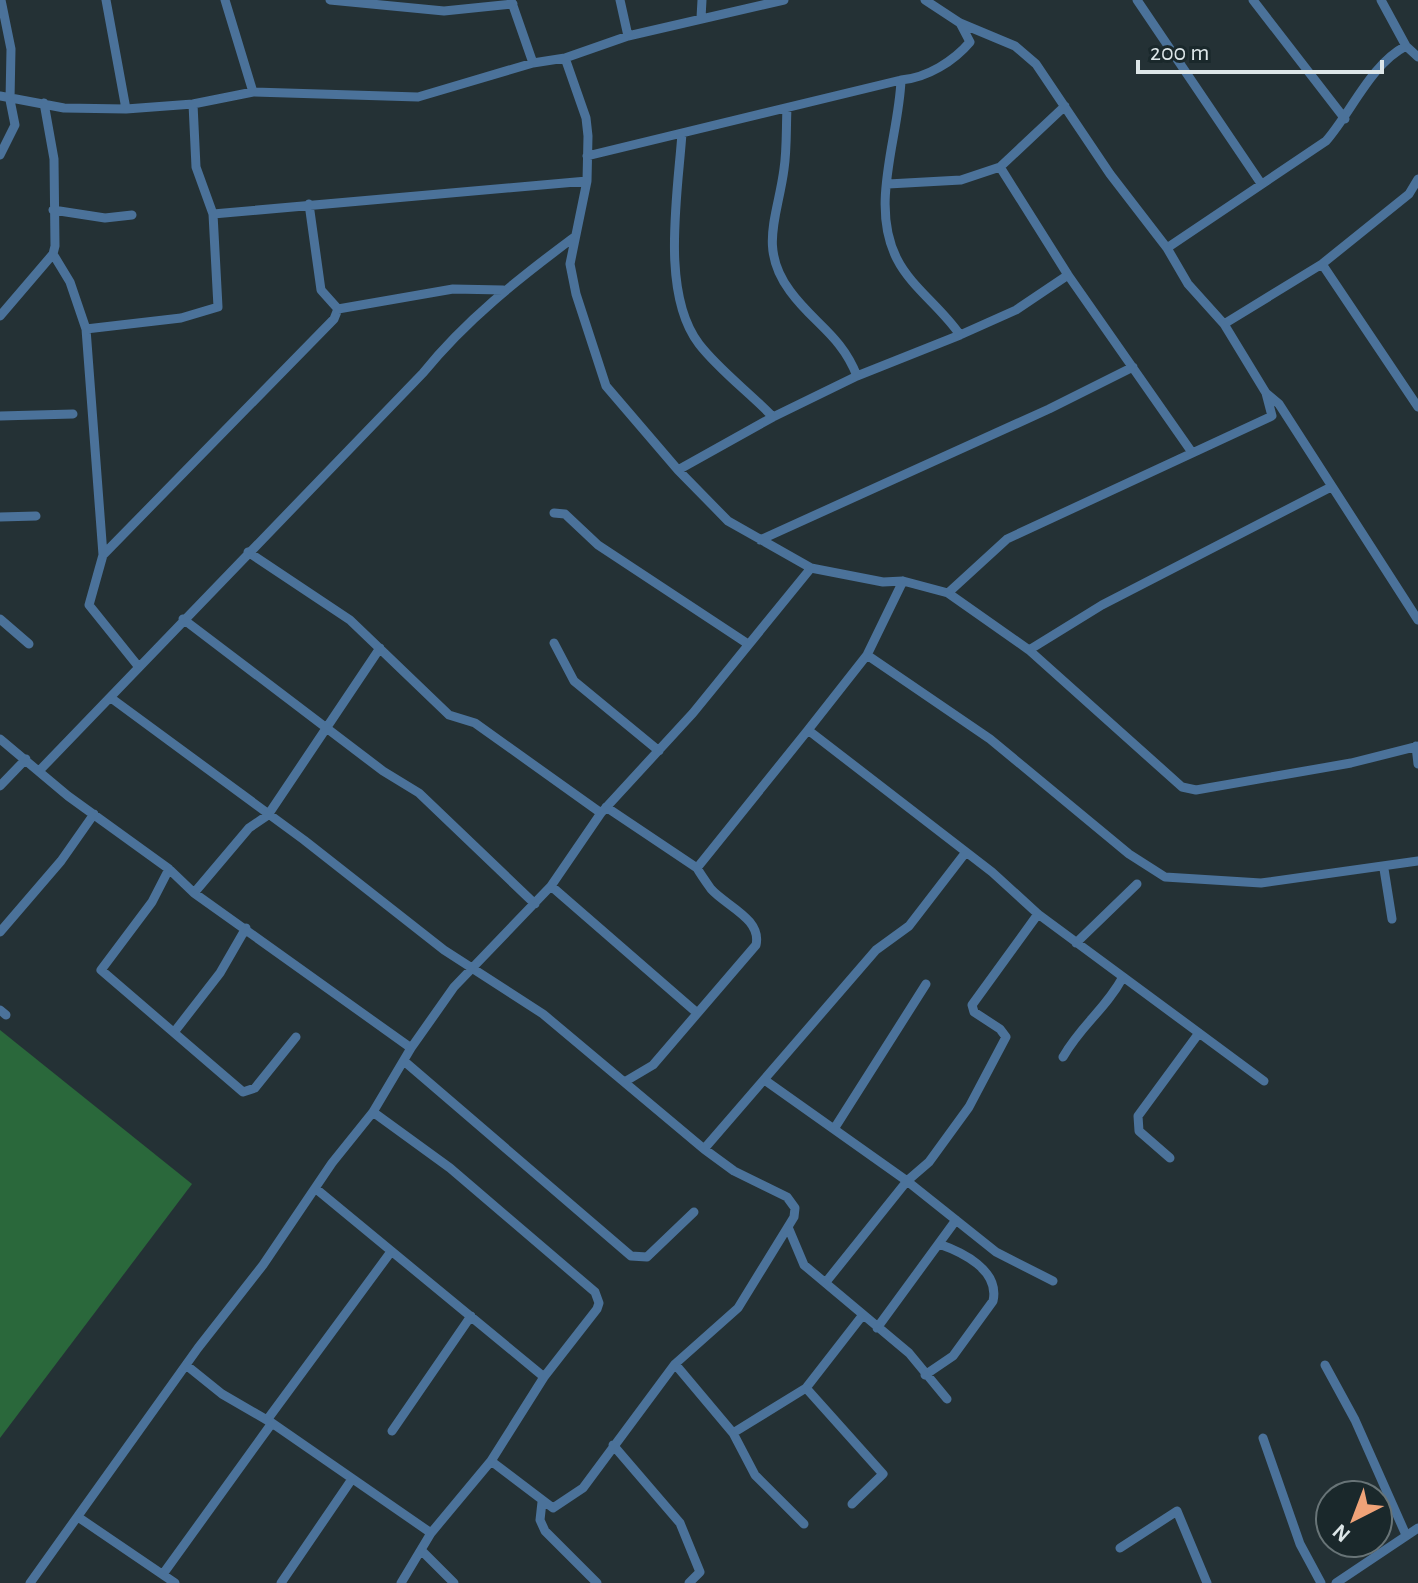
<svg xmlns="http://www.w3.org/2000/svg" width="1418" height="1583" font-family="'Alegreya Sans',sans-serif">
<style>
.green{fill:#2a683b}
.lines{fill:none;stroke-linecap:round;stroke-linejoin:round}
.street{stroke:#4b729a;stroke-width:9}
</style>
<rect width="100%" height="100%" fill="#243135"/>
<!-- green -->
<path class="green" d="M 0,1030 L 192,1184 L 0,1438 Z"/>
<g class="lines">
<!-- street -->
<path class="street" d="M 106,0 L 126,109
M 225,0 L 253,92
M 330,0 L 444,11 L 513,4
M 511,0 L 533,63
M 620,0 L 628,36
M 925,0 L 960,23 L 1015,46 L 1036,64 L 1110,174 L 1167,248 L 1188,284 L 1224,324 L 1266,393 L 1279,404 L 1418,620
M 1137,0 L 1260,182
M 1253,0 L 1345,119
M 1381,0 L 1406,46 L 1418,57
M 701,18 L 702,0
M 565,58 L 586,118 L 588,136 L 587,181 L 570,264 L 576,294 L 606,386 L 678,470 L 728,521 L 811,568 L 883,582 L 903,581 L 948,593 L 1029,650 L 1182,787 L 1196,790 L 1351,763 L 1418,746
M 0,96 L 64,108 L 126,109 L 193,104 L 253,92 L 418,97 L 533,63 L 565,58 L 628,36 L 784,0
M 787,108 C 786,128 787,149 784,169 C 778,216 758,248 790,291 C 814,324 841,335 857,376
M 682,133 C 678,193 660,293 699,344 C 719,370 750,393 773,417
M 0,155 L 15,125 L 10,100 L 11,49 L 1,0
M 587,156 L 901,80
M 1000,167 L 1068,275 L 1191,451
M 888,184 L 961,180 L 1000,167 L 1065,106
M 309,204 L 321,290 L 338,309
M 53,210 L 105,218 L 132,215
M 213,214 L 587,181
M 1167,248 L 1326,141 C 1352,111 1371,64 1406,46
M 53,254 L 70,282 L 86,329 L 181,318 L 218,307 L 213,214 L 196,167 L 193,104
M 1322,264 L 1418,407
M 0,316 L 53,254 L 55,246 L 54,159 L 44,103
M 1224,324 L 1322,264 L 1409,194 L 1418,179
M 86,329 L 103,555
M 960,335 L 1016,310 L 1068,275
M 0,416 L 73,414
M 678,470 L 773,417 L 857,376 L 960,335 C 942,308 911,287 897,259 C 869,205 899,137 901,80 C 927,78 954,61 970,42 L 960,23
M 554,513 L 565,514 L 598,545 L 748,644
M 0,517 L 36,516
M 760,540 L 1049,409 L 1133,367
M 248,552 L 350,620 L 449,715 L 475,723 L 601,813
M 903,581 L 867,655 L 808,730 L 992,872 L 1038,914 L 1264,1081
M 948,593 L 1007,539 L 1272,416 L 1266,393
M 0,619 L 29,644
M 183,619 L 383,771 L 419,793 L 535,904
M 554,643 L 574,681 L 659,751
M 1029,650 L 1102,605 L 1331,487
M 867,655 L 990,739 L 1129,854 L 1165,877 L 1261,883 L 1418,861
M 138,666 L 89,605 L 103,555 L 334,319 L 338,309 L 453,289 L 503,290
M 111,698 L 304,840 L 444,950 L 543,1014 L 704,1149 L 734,1171 L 787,1197 L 795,1208 L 794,1217 L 738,1308 L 675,1364 L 583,1488 L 553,1508 L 491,1461
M 0,739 L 68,796 L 169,869 L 194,893 L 411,1048
M 1416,746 L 1418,764
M 40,770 L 423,373 C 466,320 518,279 573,238
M 0,786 L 26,759
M 606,807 L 697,868
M 169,869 L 152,902 L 101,970 L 243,1092 L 255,1088 L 296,1037
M 1384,869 L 1392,919
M 551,886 L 696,1012
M 194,893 L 249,828 L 268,815 L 380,648
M 0,932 L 61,861 L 94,814
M 1076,943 L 1137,884
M 0,1010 L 6,1015
M 175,1031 L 220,973 L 246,928
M 1063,1057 C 1082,1024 1105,1010 1123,977
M 404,1061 L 631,1256 L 647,1257 L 694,1212
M 626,1081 L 653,1065 L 756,945 C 762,919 726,906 711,889 C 706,882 701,875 697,868 L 808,730
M 766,1081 L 907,1181 L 996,1252 L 1053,1281
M 373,1112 L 450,1168 L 595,1292 L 599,1303 L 597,1309 L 544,1377
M 834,1129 L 926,984
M 704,1149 L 876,950 L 909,926 L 966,852
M 1170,1158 L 1139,1131 L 1138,1116 L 1199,1033
M 315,1188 L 544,1377 L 491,1461 L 431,1533 L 401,1583
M 788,1227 L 804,1265 L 909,1353 L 947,1399
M 826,1282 L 907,1181 L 929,1162 L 969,1107 L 1006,1037 L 1000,1029 L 974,1012 L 972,1005 L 1038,914
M 877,1328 L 956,1220
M 675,1364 L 733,1433 L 755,1475 L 804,1524
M 186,1365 L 222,1394 L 272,1423 L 431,1533
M 1325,1365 L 1355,1420 L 1406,1535
M 925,1375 L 953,1356 L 993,1301 C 1000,1270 962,1252 939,1244
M 806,1388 L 883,1474 L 852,1504
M 267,1420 L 390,1253
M 392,1431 L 471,1316
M 733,1433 L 806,1388 L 862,1316
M 1263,1438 L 1300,1544 L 1321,1583
M 613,1445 L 680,1523 L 700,1572 L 689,1583
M 542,1502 L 540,1520 L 545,1531 L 597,1583
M 78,1517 L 175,1583
M 1120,1548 L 1177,1511 L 1207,1583
M 422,1551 L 454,1583
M 163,1574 L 272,1423
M 30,1583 L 198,1348 L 263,1265 L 332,1163 L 373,1112 L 411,1048 L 454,987 L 551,886 L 601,813 L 693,713 L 811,568
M 281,1583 L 352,1479
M 1336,1583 L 1418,1528"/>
</g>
<!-- north arrow -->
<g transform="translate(1354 1519) rotate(222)"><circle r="38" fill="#1a282b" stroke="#687477" stroke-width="2"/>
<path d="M0-6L14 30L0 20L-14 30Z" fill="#f0a378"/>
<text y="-12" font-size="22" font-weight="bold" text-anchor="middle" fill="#dde6e8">N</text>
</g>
<!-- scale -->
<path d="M1138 60v12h244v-12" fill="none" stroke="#dde6e8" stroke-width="4"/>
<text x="1150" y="60" font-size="24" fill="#dde6e8" stroke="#1a282b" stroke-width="6" paint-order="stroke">200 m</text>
</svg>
